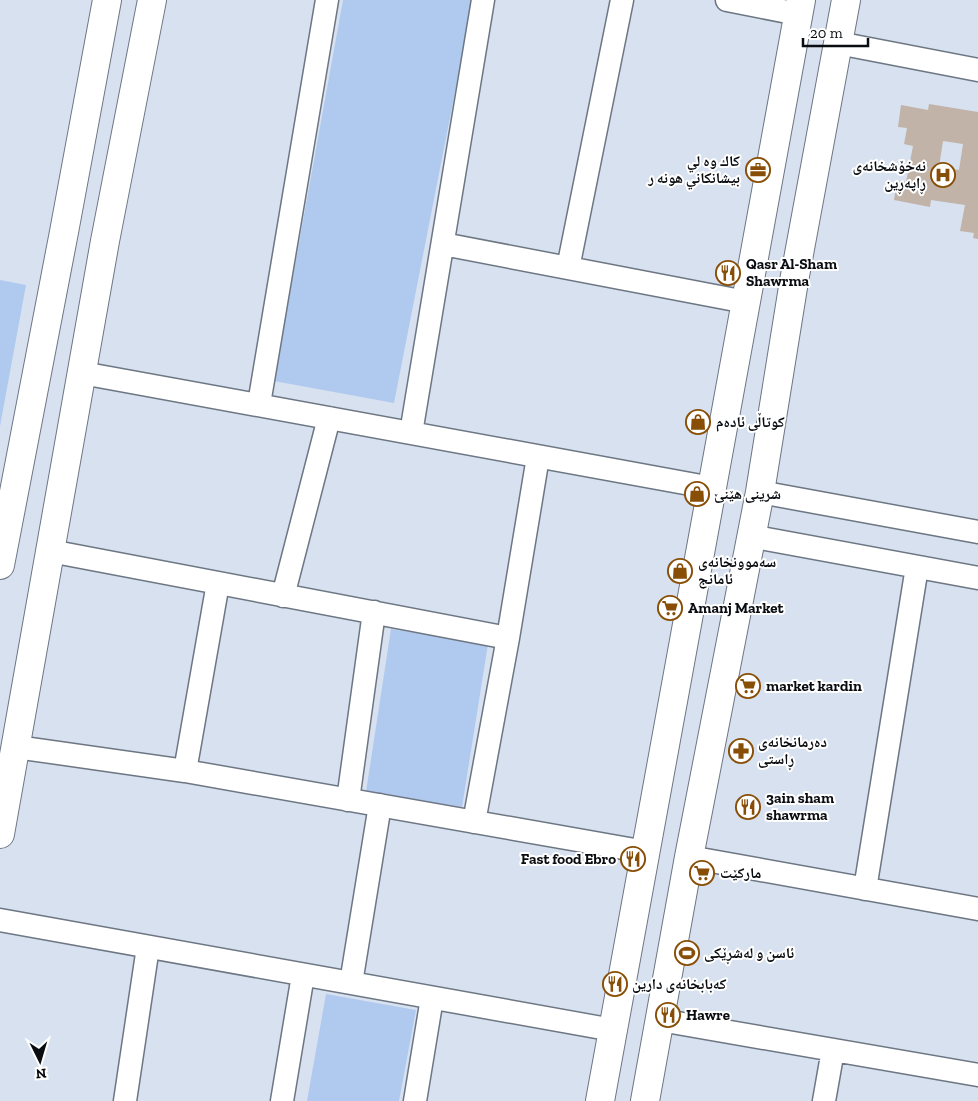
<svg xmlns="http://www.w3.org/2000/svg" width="978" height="1101" font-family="'Zilla Slab','Noto Naskh Arabic',serif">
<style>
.green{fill:#b0c9ef}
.building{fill:#c1b3a8;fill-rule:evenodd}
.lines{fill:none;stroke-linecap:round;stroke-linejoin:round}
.street-casing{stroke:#6d7683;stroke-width:25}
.secondary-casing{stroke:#6d7683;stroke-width:30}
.street{stroke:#fff;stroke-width:22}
.secondary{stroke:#fff;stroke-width:28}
.labels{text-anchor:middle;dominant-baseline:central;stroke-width:4;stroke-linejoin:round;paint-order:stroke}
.poi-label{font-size:15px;font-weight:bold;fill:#090c10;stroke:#fff;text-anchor:start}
</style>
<rect width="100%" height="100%" fill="#d7e1ef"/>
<!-- green -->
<path class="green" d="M 343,0 L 473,0 L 394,403 L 274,381 Z
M 0,280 L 26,285 L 0,426 Z
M 391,629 L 488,644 L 462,807 L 366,792 Z
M 326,994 L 416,1010 L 399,1101 L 307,1101 Z"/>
<!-- building -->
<path class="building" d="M 929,104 L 978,112 L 978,239 L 973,238 L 974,233 L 960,231 L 965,205 L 931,200 L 930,207 L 894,200 L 897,180 L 906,182 L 913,146 L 904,144 L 907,128 L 898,127 L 901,105 L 928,110 ZM 943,141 L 963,144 L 959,170 L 939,167 Z"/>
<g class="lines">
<defs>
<path id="street" d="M 727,0 L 798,14
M 838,43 L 978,70
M 443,244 L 746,302
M 568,268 L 622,0
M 82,373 L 712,488
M 259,404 L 327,0
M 411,433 L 483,0
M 760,492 L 978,532
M 750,536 L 978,578
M 50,551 L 508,638
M 283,596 L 329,418
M 16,747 L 185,771 L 646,852
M 185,771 L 218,583
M 348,800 L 374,612
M 474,822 L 508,638 L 538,457
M 689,857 L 978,909
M 865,889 L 917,567
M 0,920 L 613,1030
M 351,983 L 380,805
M 660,1020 L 978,1075
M 125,1101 L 148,947
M 282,1101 L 303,975
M 415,1101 L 432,998
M 824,1101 L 833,1050"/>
<path id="secondary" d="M 0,565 L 64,232 L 107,0
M 0,834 L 105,241 L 152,0
M 600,1101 L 801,0
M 645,1101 L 689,857 L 760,492 L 794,281 L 846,0"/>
</defs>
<!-- street casing -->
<use href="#street" class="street-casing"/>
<!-- secondary casing -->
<use href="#secondary" class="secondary-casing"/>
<!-- street -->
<use href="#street" class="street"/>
<!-- secondary -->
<use href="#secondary" class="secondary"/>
</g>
<!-- icons -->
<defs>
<symbol id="office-ring" viewBox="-11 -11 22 22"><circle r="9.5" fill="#fff" stroke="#884e05" stroke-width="1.5"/><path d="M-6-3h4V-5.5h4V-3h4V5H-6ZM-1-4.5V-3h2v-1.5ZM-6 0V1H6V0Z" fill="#884e05"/></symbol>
<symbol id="hospital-ring" viewBox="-11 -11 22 22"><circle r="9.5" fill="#fff" stroke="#884e05" stroke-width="1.5"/><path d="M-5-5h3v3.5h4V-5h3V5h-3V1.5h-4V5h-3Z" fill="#884e05"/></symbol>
<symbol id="restaurant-ring" viewBox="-11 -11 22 22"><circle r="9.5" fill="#fff" stroke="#884e05" stroke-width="1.5"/><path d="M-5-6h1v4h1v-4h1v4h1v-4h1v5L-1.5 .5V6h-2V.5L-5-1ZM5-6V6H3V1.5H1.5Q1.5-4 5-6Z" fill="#884e05"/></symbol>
<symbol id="shop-ring" viewBox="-11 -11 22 22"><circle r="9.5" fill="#fff" stroke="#884e05" stroke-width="1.5"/><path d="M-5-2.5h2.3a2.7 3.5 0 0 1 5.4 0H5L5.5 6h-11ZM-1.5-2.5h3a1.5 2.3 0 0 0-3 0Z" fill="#884e05"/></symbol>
<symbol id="supermarket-ring" viewBox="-11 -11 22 22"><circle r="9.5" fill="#fff" stroke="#884e05" stroke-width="1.5"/><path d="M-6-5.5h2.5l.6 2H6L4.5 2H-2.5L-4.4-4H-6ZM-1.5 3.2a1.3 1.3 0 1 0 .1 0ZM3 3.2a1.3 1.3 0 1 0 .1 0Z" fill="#884e05"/></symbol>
<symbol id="pharmacy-ring" viewBox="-11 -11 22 22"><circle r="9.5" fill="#fff" stroke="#884e05" stroke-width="1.5"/><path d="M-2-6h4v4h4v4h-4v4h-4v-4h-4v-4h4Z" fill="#884e05"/></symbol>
<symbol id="stadium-ring" viewBox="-11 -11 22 22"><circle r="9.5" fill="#fff" stroke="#884e05" stroke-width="1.5"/><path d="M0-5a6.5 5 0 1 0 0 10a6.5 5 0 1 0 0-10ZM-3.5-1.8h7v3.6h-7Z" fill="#884e05"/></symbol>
</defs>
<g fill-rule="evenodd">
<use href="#office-ring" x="744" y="156" width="28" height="28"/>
<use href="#hospital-ring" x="929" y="161" width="28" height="28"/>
<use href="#restaurant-ring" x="714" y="259" width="28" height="28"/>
<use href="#shop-ring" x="684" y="408" width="28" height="28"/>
<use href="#shop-ring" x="683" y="480" width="28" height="28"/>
<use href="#shop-ring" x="666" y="557" width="28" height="28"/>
<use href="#supermarket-ring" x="656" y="594" width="28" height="28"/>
<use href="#supermarket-ring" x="734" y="672" width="28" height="28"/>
<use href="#pharmacy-ring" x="727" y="737" width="28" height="28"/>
<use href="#restaurant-ring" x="734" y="793" width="28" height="28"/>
<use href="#restaurant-ring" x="619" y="845" width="28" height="28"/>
<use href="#supermarket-ring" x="688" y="859" width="28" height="28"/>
<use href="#stadium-ring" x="673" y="939" width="28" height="28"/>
<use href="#restaurant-ring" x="601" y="970" width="28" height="28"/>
<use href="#restaurant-ring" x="654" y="1001" width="28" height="28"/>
</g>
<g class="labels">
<!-- poi labels -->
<g class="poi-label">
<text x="740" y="161" text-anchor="end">كاك وه لي<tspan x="740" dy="17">بيشانكاني هونه ر</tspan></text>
<text x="926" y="166" text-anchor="end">نەخۆشخانەی<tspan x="926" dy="17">ڕاپەڕین</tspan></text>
<text x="746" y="264">Qasr Al-Sham<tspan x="746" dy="17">Shawrma</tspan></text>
<text x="716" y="422">کوتاڵی ئادەم</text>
<text x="714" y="494">شرینی هێنێ</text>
<text x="698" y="562">سەموونخانەی<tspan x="698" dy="17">ئامانج</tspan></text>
<text x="688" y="608">Amanj Market</text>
<text x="766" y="686">market kardin</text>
<text x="758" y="742">دەرمانخانەی<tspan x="758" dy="17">ڕاستی</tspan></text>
<text x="766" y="798">3ain sham<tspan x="766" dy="17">shawrma</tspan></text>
<text x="616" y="859" text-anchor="end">Fast food Ebro</text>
<text x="720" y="873">مارکێت</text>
<text x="704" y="953">ئاسن و لەشڕێکی</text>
<text x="632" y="984">کەبابخانەی دارین</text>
<text x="686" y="1015">Hawre</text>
</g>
</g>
<!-- north arrow -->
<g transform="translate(40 1061) rotate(175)" stroke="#ffffff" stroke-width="4" paint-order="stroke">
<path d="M0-4L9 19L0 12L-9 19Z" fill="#090c10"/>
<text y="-8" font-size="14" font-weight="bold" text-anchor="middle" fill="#090c10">N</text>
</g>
<!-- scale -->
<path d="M803 38v8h65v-8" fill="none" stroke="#090c10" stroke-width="2.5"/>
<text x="810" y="38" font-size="15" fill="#090c10" stroke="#ffffff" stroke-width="4" paint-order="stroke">20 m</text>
</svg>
